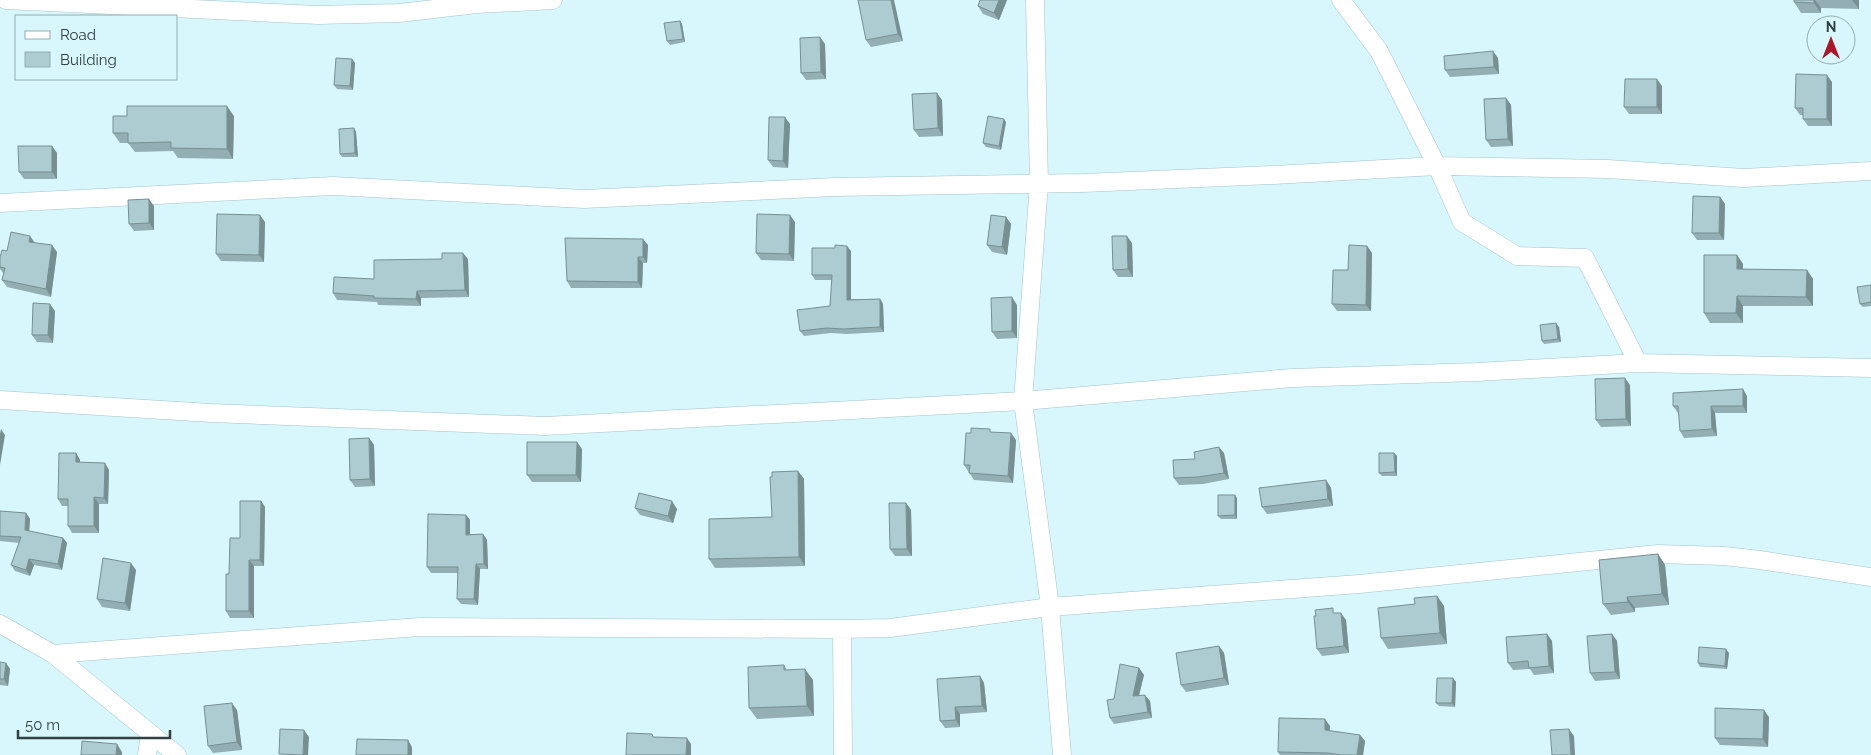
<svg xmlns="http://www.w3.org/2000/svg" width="1871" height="755" font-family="Raleway,sans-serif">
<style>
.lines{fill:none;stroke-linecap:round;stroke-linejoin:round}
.street-casing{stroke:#a4c3c8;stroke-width:19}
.street{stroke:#fff;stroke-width:18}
.wall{fill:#94afb4}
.shaded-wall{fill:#788f92}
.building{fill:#acccd1;stroke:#788f92}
</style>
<rect width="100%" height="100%" fill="#d7f7fc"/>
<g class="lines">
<defs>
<path id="street" d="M 6,0 L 318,15 L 399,13 L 477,4 L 553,0
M 1035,0 L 1039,183 L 1023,401 L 1050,607 L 1062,755
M 1341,0 L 1379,51 L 1437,166 L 1462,222 L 1517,256 L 1585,258 L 1638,363
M 0,203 L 333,186 L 584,199 L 835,187 L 1083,183 L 1274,175 L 1437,166 L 1608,169 L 1744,178 L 1871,171
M 0,400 L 211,413 L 545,426 L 1023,401 L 1292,378 L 1477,372 L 1638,363 L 1871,368
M 0,624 L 53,654 L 177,755
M 842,629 L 843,755
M 53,654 L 420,627 L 842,629 L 890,628 L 1050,607 L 1359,584 L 1658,554 L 1724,556 L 1760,560 L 1871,577
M 147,755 L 150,734"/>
</defs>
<!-- street casing -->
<use href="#street" class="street-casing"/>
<!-- street -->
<use href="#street" class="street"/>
</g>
<!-- wall -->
<path class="wall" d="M 891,0 L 903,41 L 871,47 L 866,40 Z
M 1007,0 L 999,20 L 983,14 L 978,6 Z
M 1794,0 L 1859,0 L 1859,9 L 1821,8 L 1821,13 L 1801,13 L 1794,2 Z
M 680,21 L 682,24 L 685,42 L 670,45 L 667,41 Z
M 825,44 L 826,79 L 806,80 L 801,73 Z
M 1498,58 L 1499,74 L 1450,77 L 1445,70 Z
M 352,59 L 355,63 L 353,90 L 337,89 L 334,85 Z
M 1832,82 L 1832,126 L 1808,126 L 1803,119 L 1803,115 L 1800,115 L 1795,108 Z
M 1662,86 L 1662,114 L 1629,114 L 1624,107 Z
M 1506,98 L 1511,105 L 1513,146 L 1491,147 L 1486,140 Z
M 942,100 L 943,136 L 919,137 L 914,130 Z
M 234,116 L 233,159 L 178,158 L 173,151 L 135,152 L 128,143 L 120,143 L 113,133 Z
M 1006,122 L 1001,150 L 986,147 L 983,143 Z
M 790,124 L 788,168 L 773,167 L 768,160 Z
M 354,128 L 356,132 L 358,157 L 342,157 L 340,154 Z
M 52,146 L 57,153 L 57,179 L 24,179 L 19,172 Z
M 1720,197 L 1725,204 L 1724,240 L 1697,240 L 1692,233 Z
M 154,206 L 154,230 L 134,231 L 129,224 Z
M 1006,217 L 1011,224 L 1007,255 L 992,252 L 987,245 Z
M 265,222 L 264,262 L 221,261 L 216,254 Z
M 795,222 L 794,261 L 761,260 L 756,253 Z
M 34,243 L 57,252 L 51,297 L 7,287 L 2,280 L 4,274 L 0,269 L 0,257 L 7,251 Z
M 1132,243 L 1133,277 L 1118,277 L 1113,270 Z
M 648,245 L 647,263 L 643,263 L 642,288 L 571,288 L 567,281 Z
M 1367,246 L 1372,253 L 1371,311 L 1337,311 L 1332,304 L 1348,270 Z
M 835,248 L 851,251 L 851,299 L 880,299 L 883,304 L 884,332 L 847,334 L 831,333 L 804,336 L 800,331 L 830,306 L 832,280 L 815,280 L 812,275 Z
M 1737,255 L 1743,264 L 1743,269 L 1807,270 L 1813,279 L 1813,306 L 1743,306 L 1743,323 L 1710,323 L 1704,313 Z
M 468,259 L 469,297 L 421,298 L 421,306 L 378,305 L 377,302 L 337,300 L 333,293 L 374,279 Z
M 1871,285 L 1871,306 L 1863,307 L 1860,304 Z
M 1017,305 L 1017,338 L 997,339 L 992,332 Z
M 55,311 L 53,343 L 37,342 L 32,335 Z
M 1559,327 L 1561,342 L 1544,344 L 1542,341 Z
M 1630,385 L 1631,426 L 1601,427 L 1596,420 Z
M 1747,396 L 1747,413 L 1715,413 L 1717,436 L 1684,438 L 1680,431 L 1679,413 L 1678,413 L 1673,406 Z
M 992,432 L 1016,440 L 1013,483 L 974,480 L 964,465 L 971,433 Z
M 369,438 L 374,445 L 375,486 L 355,487 L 350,480 Z
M 582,449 L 581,482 L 532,482 L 527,475 Z
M 76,453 L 80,460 L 80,463 L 109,470 L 108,504 L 99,504 L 99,533 L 72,533 L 68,526 L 68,506 L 62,506 L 58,499 Z
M 1224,453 L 1229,479 L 1203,484 L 1179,485 L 1174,478 L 1195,459 Z
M 1394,453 L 1397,456 L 1397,476 L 1382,476 L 1379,473 Z
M 798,471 L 804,479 L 805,566 L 715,568 L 709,559 L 772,517 L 772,477 Z
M 1326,480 L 1331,488 L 1333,506 L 1267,514 L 1262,507 Z
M 1237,498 L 1237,519 L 1221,519 L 1218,516 Z
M 261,501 L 265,507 L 264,566 L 254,566 L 254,618 L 230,618 L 226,611 L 229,574 L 240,538 Z
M 906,503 L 911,510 L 912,556 L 895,556 L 890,549 Z
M 635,508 L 677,509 L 673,523 L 640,515 Z
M 0,511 L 26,513 L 30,519 L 29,531 L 63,538 L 67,543 L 62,570 L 34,565 L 30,576 L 15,571 L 11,565 L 19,543 L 0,541 Z
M 466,515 L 470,520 L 470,534 L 483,534 L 487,540 L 488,569 L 480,569 L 478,605 L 461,604 L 457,599 L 458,573 L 431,573 L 427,567 Z
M 1658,554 L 1665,565 L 1669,605 L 1635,608 L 1635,612 L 1611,615 L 1603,604 Z
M 136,570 L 130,611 L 102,607 L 97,599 Z
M 1437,596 L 1444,606 L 1447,644 L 1388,649 L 1381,638 L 1415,604 Z
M 1336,613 L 1346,620 L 1349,653 L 1322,656 L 1317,649 Z
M 1547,634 L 1552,641 L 1554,673 L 1534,675 L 1530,669 L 1513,670 L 1508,663 Z
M 1612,634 L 1617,641 L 1620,679 L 1595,681 L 1590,673 Z
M 1219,646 L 1224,653 L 1229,685 L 1186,692 L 1181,685 Z
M 1729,653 L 1727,669 L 1700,667 L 1698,663 Z
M 0,662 L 6,663 L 10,669 L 8,686 L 0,685 Z
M 784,665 L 787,670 L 813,680 L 814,716 L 757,719 L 749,708 Z
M 1139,668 L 1144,675 L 1139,696 L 1150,701 L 1152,718 L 1114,724 L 1110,718 L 1114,699 Z
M 980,676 L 984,683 L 987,712 L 960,714 L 960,727 L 945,728 L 940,721 Z
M 1453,678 L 1456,682 L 1455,707 L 1439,706 L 1436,703 Z
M 237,710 L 242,750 L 213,753 L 208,746 Z
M 1769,717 L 1768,747 L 1720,745 L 1715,738 Z
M 1330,726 L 1329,731 L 1360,735 L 1365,741 L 1363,755 L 1280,755 L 1278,752 Z"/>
<!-- shaded-wall -->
<path class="shaded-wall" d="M 891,0 L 894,0 L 903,41 L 898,34 Z
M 999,0 L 1007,0 L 999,20 L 994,13 Z
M 1814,0 L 1815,0 L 1821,8 L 1821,13 L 1814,3 Z
M 1852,0 L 1859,0 L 1859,9 Z
M 680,21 L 682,24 L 685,42 L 683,39 Z
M 820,37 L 825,44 L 826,79 L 821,72 Z
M 1493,51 L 1498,58 L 1499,74 L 1494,67 Z
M 352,59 L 355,63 L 353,90 L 350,86 Z
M 1827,75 L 1832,82 L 1832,126 L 1827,119 Z
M 1657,79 L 1662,86 L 1662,114 L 1657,107 Z
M 937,93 L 942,100 L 943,136 L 938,128 Z
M 1506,98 L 1511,105 L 1513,146 L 1508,139 Z
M 227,106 L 234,116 L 233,159 L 227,149 Z
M 785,117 L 790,124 L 788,168 L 783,161 Z
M 1004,119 L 1006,122 L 1001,150 L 999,146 Z
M 354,128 L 356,132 L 358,157 L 355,153 Z
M 52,146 L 57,153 L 57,179 L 52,172 Z
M 1720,197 L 1725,204 L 1724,240 L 1719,233 Z
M 149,199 L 154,206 L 154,230 L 149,223 Z
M 260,215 L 265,222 L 264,262 L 259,255 Z
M 790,215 L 795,222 L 794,261 L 789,254 Z
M 1006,217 L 1011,224 L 1007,255 L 1002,247 Z
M 30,236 L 35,243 L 29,242 Z
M 1127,236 L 1132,243 L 1133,277 L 1128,269 Z
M 643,239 L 648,245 L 647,263 L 643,257 Z
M 52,245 L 57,252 L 51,297 L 46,289 Z
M 847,246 L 851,251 L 851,305 L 847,300 Z
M 1367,246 L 1372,253 L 1371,311 L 1366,305 Z
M 463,253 L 468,259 L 469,297 L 465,290 Z
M 1737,255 L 1743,264 L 1743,278 L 1737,269 Z
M 638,257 L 643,263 L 642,288 L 638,282 Z
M 1807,270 L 1813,279 L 1813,306 L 1806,297 Z
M 417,291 L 421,298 L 421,306 L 416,299 Z
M 1737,296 L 1743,306 L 1743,323 L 1736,313 Z
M 1012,297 L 1017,305 L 1017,338 L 1012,331 Z
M 880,299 L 883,304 L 884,332 L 880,327 Z
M 50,304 L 55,311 L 53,343 L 48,335 Z
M 1556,323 L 1559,327 L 1561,342 L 1558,339 Z
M 1625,378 L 1630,385 L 1631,426 L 1626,419 Z
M 1743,389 L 1747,396 L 1747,413 L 1743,406 Z
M 1711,406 L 1715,413 L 1717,436 L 1712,429 Z
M 1,429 L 5,435 L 0,465 L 0,434 Z
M 1011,433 L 1016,440 L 1013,483 L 1008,476 Z
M 369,438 L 374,445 L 375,486 L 370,479 Z
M 577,442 L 582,449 L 581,482 L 576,475 Z
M 1219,447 L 1224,453 L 1229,479 L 1224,473 Z
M 76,453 L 80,460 L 80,469 L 76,462 Z
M 1394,453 L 1397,456 L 1397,476 L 1395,472 Z
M 105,463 L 109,470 L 108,504 L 104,498 Z
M 798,471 L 804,479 L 805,566 L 799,557 Z
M 1326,480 L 1331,488 L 1333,506 L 1328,499 Z
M 1235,495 L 1237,498 L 1237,519 L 1235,515 Z
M 94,497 L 99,504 L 99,533 L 94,526 Z
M 261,501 L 265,507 L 264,566 L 260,560 Z
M 672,501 L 677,509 L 673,523 L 668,516 Z
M 906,503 L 911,510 L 912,556 L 907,549 Z
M 26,513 L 30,519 L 29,535 L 25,530 Z
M 466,515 L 470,520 L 470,540 L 466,535 Z
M 483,534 L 487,540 L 488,569 L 484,564 Z
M 63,538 L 67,543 L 62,570 L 58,564 Z
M 1658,554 L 1665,565 L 1669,605 L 1662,594 Z
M 29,559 L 34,565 L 30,576 L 26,570 Z
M 249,560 L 254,566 L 254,618 L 249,611 Z
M 131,563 L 136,570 L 130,611 L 125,603 Z
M 476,564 L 480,569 L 478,605 L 474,599 Z
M 1437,596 L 1444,606 L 1447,644 L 1440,633 Z
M 1627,597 L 1635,608 L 1635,612 L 1628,602 Z
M 1341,613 L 1346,620 L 1349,653 L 1344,646 Z
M 1547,634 L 1552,641 L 1554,673 L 1549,666 Z
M 1612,634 L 1617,641 L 1620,679 L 1615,672 Z
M 1219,646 L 1224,653 L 1229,685 L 1224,678 Z
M 1726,649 L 1729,653 L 1727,669 L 1725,666 Z
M 6,663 L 10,669 L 8,686 L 4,679 Z
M 1139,668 L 1144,675 L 1137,703 L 1133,696 Z
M 805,669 L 813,680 L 814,716 L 807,706 Z
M 980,676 L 984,683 L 987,712 L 982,706 Z
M 1453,678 L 1456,682 L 1455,707 L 1452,703 Z
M 1145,695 L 1150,701 L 1152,718 L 1148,712 Z
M 232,703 L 237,710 L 242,750 L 237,742 Z
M 955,707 L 960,714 L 960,727 L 956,720 Z
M 1764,710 L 1769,717 L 1768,747 L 1763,739 Z
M 1325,719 L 1330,726 L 1329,737 L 1325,730 Z
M 1569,729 L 1574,736 L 1575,755 L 1571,755 Z
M 304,730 L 309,737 L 308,755 L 303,755 Z
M 1360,735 L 1365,741 L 1363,755 L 1357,755 Z
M 687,738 L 691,744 L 691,755 L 686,755 Z
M 408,740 L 412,747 L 412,755 L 408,755 Z
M 117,744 L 122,752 L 122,755 L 116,755 Z"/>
<!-- building -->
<path class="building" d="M 858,0 L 891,0 L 898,34 L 866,40 Z
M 980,0 L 999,0 L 994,13 L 978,6 Z
M 1794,0 L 1814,0 L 1814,3 L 1794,2 Z
M 680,21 L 683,39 L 667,41 L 664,23 Z
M 820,37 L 821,72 L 801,73 L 800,38 Z
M 1493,51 L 1494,67 L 1445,70 L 1444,56 Z
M 336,58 L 352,59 L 350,86 L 334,85 Z
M 1796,74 L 1827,75 L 1827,119 L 1803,119 L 1803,108 L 1795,108 Z
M 1625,79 L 1657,79 L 1657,107 L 1624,107 Z
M 937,93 L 938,128 L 914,130 L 912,94 Z
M 1506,98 L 1508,139 L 1486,140 L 1484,99 Z
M 127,106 L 227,106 L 227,149 L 171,148 L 171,142 L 128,143 L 128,133 L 113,133 L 113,116 L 127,116 Z
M 988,116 L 1004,119 L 999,146 L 983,143 Z
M 769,117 L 785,117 L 783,161 L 768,160 Z
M 354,128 L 355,153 L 340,154 L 339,129 Z
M 18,146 L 52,146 L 52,172 L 19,172 Z
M 1693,196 L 1720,197 L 1719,233 L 1692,233 Z
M 149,199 L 149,223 L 129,224 L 128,200 Z
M 217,214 L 260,215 L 259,255 L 216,254 Z
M 757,214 L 790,215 L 789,254 L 756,253 Z
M 991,215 L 1006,217 L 1002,247 L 987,245 Z
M 11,232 L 30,236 L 29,242 L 52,245 L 46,289 L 2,280 L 5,268 L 0,267 L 0,257 L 2,250 L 7,251 Z
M 1112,236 L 1127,236 L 1128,269 L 1113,270 Z
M 565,238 L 643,239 L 643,257 L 638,257 L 638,282 L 567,281 Z
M 835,245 L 847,246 L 847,300 L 880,299 L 880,327 L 843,329 L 827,328 L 800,331 L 797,310 L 830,306 L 832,275 L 812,275 L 812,248 L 835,248 Z
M 1349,245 L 1367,246 L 1366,305 L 1332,304 L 1333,270 L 1348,270 Z
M 442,253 L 463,253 L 465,290 L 417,291 L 416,299 L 374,298 L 374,296 L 333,293 L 334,277 L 374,279 L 374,260 L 442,259 Z
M 1704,255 L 1737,255 L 1737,269 L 1807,270 L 1806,297 L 1737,296 L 1736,313 L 1704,313 Z
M 1871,285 L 1871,302 L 1860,304 L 1857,287 Z
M 1012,297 L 1012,331 L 992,332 L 991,298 Z
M 33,303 L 50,304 L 48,335 L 32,335 Z
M 1556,323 L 1558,339 L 1542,341 L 1540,325 Z
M 1625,378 L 1626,419 L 1596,420 L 1595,379 Z
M 1743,389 L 1743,406 L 1711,406 L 1712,429 L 1680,431 L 1678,406 L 1673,406 L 1673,393 Z
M 971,428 L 990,429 L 990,432 L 1011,433 L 1008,476 L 969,473 L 970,465 L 964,465 L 966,433 L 971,433 Z
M 369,438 L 370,479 L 350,480 L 349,439 Z
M 527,442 L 577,442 L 576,475 L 527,475 Z
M 1219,447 L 1224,473 L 1198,477 L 1174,478 L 1173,460 L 1195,459 L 1194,452 Z
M 59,453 L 76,453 L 76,462 L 105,463 L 104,498 L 94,497 L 94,526 L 68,526 L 68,499 L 58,499 Z
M 1379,453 L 1394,453 L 1395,472 L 1379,473 Z
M 798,471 L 799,557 L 709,559 L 709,519 L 772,517 L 770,477 L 772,477 L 772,472 Z
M 1326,480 L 1328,499 L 1262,507 L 1259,488 Z
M 639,493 L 672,501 L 668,516 L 635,508 Z
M 1218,495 L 1235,495 L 1235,515 L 1218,516 Z
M 240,501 L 261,501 L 260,560 L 249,560 L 249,611 L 226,611 L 226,574 L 229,574 L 230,538 L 240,538 Z
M 889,503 L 906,503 L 907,549 L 890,549 Z
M 0,511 L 26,513 L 25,530 L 63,538 L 58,564 L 29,559 L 26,570 L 11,565 L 21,537 L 0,536 Z
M 428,514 L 466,515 L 466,535 L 483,534 L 484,564 L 476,564 L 474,599 L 457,599 L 458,567 L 427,567 Z
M 1658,554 L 1662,594 L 1627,597 L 1628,602 L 1603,604 L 1599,560 Z
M 103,558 L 131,563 L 125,603 L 97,599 Z
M 1437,596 L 1440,633 L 1381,638 L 1378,608 L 1415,604 L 1414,598 Z
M 1333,608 L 1333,613 L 1341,613 L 1344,646 L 1317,649 L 1314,616 L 1316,616 L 1315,610 Z
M 1547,634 L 1549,666 L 1529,668 L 1528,661 L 1508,663 L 1506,637 Z
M 1612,634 L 1615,672 L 1590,673 L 1587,636 Z
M 1219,646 L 1224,678 L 1181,685 L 1176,653 Z
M 1699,647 L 1726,649 L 1725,666 L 1698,663 Z
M 0,662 L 6,663 L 4,679 L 0,679 Z
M 1120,664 L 1139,668 L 1133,696 L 1145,695 L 1148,712 L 1110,718 L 1107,700 L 1114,699 Z
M 784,665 L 784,670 L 805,669 L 807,706 L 749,708 L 748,667 Z
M 980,676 L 982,706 L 955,707 L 956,720 L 940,721 L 937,679 Z
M 1437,678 L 1453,678 L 1452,703 L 1436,703 Z
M 232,703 L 237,742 L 208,746 L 204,706 Z
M 1715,708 L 1764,710 L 1763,739 L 1715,738 Z
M 1279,718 L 1325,719 L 1325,730 L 1360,735 L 1357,755 L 1341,755 L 1328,753 L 1278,752 Z
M 280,729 L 304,730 L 303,755 L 279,754 Z
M 1569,729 L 1571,755 L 1552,755 L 1550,730 Z
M 627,733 L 652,734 L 653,737 L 687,738 L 686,755 L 626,755 Z
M 357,739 L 408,740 L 408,755 L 356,755 Z
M 82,741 L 117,744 L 116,755 L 81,755 Z"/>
<!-- legend -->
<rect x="15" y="15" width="162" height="65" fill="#d7f7fc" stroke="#95aeb2"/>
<rect x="25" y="31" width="25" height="8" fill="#ffffff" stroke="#95aeb2"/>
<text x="60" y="40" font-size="15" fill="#334042">Road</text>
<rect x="25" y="52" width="25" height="15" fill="#acccd1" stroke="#95aeb2"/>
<text x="60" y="65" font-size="15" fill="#334042">Building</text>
<!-- north arrow -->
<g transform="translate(1831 40)"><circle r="24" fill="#d7f7fc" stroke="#95aeb2"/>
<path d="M0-4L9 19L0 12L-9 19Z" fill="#ab1628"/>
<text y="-8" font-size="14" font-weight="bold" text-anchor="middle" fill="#334042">N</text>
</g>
<!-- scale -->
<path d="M18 730v8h152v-8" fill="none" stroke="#334042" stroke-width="2.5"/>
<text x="25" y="730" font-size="15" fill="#334042" stroke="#d7f7fc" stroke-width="4" paint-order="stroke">50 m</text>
</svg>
